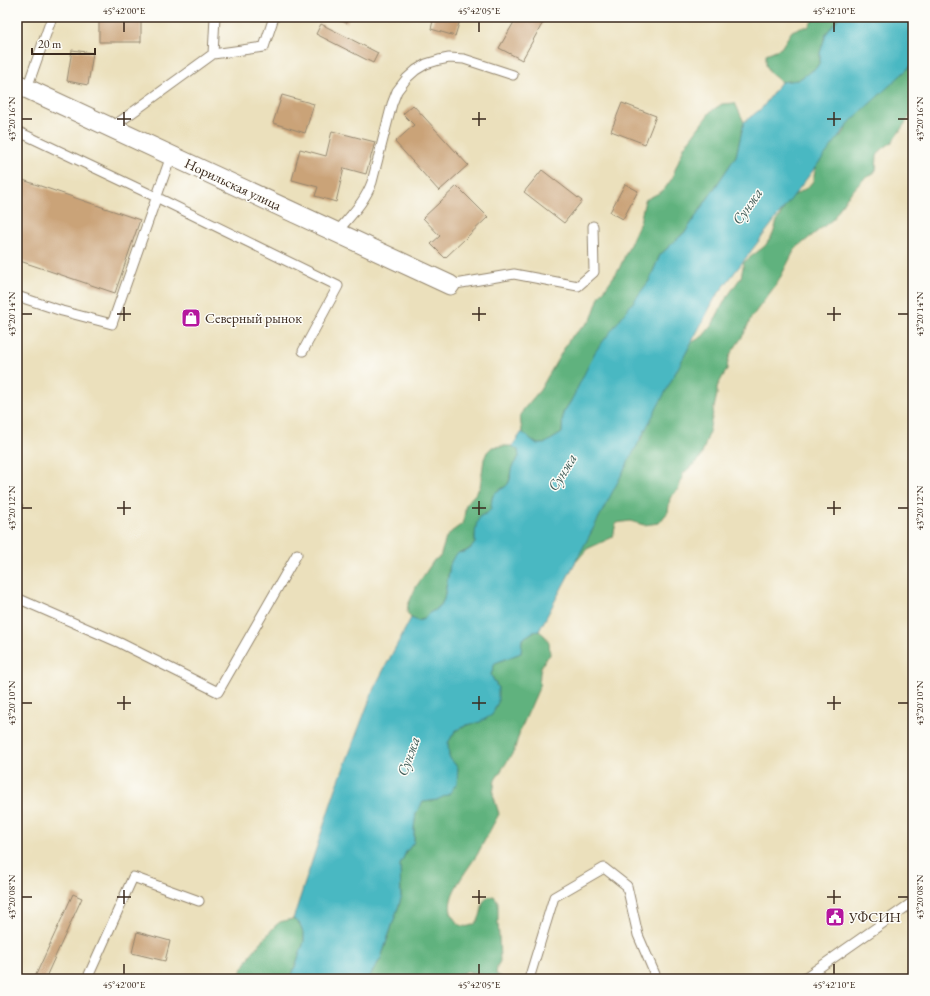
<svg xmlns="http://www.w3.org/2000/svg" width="930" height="996" font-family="'EB Garamond',serif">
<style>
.forest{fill:#60b27e;stroke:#4e6e4e}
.water{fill:#49b8c2;stroke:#427170}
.building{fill:#caa378}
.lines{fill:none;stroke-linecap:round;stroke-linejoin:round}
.service-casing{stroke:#93856d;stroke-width:11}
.minor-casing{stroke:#93856d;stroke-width:21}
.service{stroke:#fff;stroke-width:9}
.minor{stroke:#fff;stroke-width:19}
.ticks{fill:none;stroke:#3b2a1e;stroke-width:1.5}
.labels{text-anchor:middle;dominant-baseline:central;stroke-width:3;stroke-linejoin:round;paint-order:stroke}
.street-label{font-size:14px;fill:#3b2a1e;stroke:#fdfcf7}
.poi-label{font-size:14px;fill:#3b2a1e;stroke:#fdfcf7;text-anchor:start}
.water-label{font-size:15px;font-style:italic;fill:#405c57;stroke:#fdfcf7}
.neatline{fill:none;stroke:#3b2a1e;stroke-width:1.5}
.ticks-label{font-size:10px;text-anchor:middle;fill:#3b2a1e}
</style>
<rect width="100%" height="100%" fill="#fdfcf7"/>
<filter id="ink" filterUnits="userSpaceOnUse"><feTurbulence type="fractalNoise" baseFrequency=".025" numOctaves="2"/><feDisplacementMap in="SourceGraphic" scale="8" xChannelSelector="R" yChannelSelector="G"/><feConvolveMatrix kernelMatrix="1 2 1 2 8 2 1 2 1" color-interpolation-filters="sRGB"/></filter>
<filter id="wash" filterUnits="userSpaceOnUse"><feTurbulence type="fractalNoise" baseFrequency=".012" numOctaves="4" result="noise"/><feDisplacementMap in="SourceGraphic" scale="16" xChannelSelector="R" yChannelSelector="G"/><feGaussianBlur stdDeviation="0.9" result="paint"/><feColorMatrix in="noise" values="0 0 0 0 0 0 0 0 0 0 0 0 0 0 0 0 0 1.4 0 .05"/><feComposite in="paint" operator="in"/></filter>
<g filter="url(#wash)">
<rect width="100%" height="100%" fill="#ebe0bc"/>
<!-- forest -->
<path class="forest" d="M 815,17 L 839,17 L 826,34 L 820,53 L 820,62 L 816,68 L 798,80 L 781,82 L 770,73 L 766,65 L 766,54 L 781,48 L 792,31 L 801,27 L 808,27 Z
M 913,51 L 913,112 L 892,142 L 881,150 L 877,156 L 876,170 L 872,175 L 865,178 L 860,183 L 846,198 L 833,219 L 795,249 L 778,282 L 751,318 L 744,334 L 730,355 L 728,361 L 727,369 L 717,387 L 717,394 L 708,436 L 701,457 L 683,474 L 679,488 L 670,498 L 668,512 L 659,523 L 644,525 L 630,521 L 616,523 L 613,537 L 587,549 L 569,570 L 629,444 L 642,439 L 646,425 L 691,343 L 703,336 L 712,325 L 725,300 L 741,277 L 744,262 L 765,246 L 773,234 L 777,221 L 790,198 L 808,187 L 813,181 L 817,161 L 829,144 L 841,136 L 845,131 L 850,112 Z
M 735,103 L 744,122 L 736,156 L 686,231 L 660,255 L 649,281 L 563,413 L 562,433 L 544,444 L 537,444 L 522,432 L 520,417 L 523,410 L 540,390 L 570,338 L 591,320 L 599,297 L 619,269 L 640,222 L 645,200 L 663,191 L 671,180 L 684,147 L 711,111 L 722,104 Z
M 503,446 L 512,446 L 518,450 L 519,457 C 516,461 512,465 511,470 C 510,474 510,479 509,482 C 506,489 498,489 494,494 C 488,504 497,511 480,516 L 475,536 L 475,543 C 470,549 466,552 458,553 L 450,564 L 449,571 L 444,599 L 441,605 L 435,610 L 429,613 L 424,619 L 418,621 L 411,618 L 407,612 L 408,605 L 416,587 L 434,560 L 440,557 L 446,538 L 451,532 L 462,524 L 464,517 L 466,504 L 476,493 L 480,487 L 484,459 L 487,452 L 492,447 Z
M 539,631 L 545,636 L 549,642 L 550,655 L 545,660 L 541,667 L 540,673 L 539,688 L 520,731 L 514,751 L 495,780 L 493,794 L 499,814 C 491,828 484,842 477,855 C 469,867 453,888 451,900 C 449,909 451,917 458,923 C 461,926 465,927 469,926 C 481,924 481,911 483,902 L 488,897 L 494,896 L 498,902 L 498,923 L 499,936 L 500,961 L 497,967 L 496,974 L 504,979 L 485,979 L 480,973 L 466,972 L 445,979 L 368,979 L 381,958 L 401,899 L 400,865 L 406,852 L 414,842 L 414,828 L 416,813 L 423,802 L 437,800 L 458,768 L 449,757 L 448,743 L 455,731 L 467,725 L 480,722 L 498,688 L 491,675 L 495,662 L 521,653 L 522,639 L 533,632 Z
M 293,919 L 299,923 L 304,935 L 304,942 L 293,972 L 291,979 L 237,979 L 251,954 L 275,926 L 280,922 L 287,920 Z"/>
<!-- water -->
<path class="water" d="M 839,17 L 913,17 L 913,64 L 851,121 L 715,298 L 539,631 L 533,632 L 522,639 L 521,653 L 495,663 L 491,675 L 498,688 L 498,702 L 492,715 L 480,722 L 467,725 L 455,731 L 448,743 L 449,757 L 458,768 L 457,783 L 449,794 L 437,800 L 423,802 L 416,813 L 414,828 L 414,842 L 406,852 L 400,865 L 401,899 L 381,958 L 368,979 L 291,979 L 293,972 L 304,942 L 304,935 L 299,923 L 293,919 L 335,791 L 374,688 L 411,618 L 418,621 L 424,619 L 429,613 L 435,610 L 441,605 L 444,599 L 449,571 L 450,564 L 453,558 L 458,553 L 465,552 L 471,548 L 475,543 C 475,532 475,525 480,516 C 497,511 488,504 494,494 C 498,489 506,489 509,482 C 511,479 510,474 511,470 C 512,465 516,461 519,457 L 518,450 L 512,446 L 522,432 L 537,444 L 544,444 L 562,433 L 563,413 L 571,401 L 595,352 L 649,281 L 660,255 L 686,231 L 736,156 L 744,122 L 762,108 L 781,82 L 798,80 L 816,68 L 820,62 L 820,53 L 826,34 Z"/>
<g id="blocks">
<!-- building -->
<path class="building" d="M 99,17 L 141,17 L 141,42 L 99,42 Z
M 333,17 L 349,17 L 347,23 Z
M 434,17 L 461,17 L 455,36 L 431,29 Z
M 517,17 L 546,17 L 522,60 L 499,48 Z
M 321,24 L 378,53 L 373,63 L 316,34 Z
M 72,50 L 93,53 L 88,85 L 67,81 Z
M 282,95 L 314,104 L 305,133 L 273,123 Z
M 622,103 L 656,116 L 645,144 L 611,131 Z
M 413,105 L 468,165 L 439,191 L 395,142 L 414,125 L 403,114 Z
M 332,131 L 375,142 L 366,174 L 344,168 L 336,202 L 315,196 L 318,187 L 292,180 L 300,149 L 326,156 Z
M 542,170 L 582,201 L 564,223 L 524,192 Z
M 17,178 L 140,220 L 115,293 L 17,260 Z
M 625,184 L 638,191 L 623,219 L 610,212 Z
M 457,186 L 488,217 L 445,258 L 431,244 L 440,236 L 423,218 Z
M 17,502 L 23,505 L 17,519 Z
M 73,894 L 82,898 L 45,979 L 34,979 Z
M 137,932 L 170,941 L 165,961 L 132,953 Z"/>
</g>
</g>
<g filter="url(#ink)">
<use href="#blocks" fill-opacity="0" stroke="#93856d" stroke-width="1"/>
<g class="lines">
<defs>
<path id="service" d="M 213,54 L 215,17
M 27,88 L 52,17
M 111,128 L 213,54 L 264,47 L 274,17
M 17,131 L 156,197 L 338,286 L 303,351
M 337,232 C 350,216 365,202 372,182 L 392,104 L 397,91 L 407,78 L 416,70 L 426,64 L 439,60 L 449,58 L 464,59 L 513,75
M 450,285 L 514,274 L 578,286 L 594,272 L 593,226
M 17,296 L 62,311 L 112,324 L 171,156
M 17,598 L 120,643 L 218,692 L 297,554
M 87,979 L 133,877 L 199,901
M 529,979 L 554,897 L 604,868 L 627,886 L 638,935 L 657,979
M 803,979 L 913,902"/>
<path id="minor" d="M 17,84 L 450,285"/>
</defs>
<!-- service casing -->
<use href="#service" class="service-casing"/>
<!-- minor casing -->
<use href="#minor" class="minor-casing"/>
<!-- service -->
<use href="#service" class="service"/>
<!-- minor -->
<use href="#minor" class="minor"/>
</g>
</g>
<!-- ticks -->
<path class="ticks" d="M 124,22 L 124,32M 479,22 L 479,32M 834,22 L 834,32M 124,112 L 124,126M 479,112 L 479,126M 834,112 L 834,126M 22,119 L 32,119M 117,119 L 131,119M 472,119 L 486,119M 827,119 L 841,119M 898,119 L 908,119M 124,307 L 124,321M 479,307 L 479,321M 834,307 L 834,321M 22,314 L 32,314M 117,314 L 131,314M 472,314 L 486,314M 827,314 L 841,314M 898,314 L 908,314M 124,501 L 124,515M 479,501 L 479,515M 834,501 L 834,515M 22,508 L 32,508M 117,508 L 131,508M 472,508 L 486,508M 827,508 L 841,508M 898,508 L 908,508M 124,696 L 124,710M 479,696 L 479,710M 834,696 L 834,710M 22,703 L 32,703M 117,703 L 131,703M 472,703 L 486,703M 827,703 L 841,703M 898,703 L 908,703M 124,890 L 124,904M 479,890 L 479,904M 834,890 L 834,904M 22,897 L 32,897M 117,897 L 131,897M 472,897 L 486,897M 827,897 L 841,897M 898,897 L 908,897M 124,964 L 124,974M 479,964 L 479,974M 834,964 L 834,974"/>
<!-- icons -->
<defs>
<symbol id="shop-square" viewBox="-11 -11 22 22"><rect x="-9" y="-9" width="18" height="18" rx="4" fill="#b5179e" stroke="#fdfcf7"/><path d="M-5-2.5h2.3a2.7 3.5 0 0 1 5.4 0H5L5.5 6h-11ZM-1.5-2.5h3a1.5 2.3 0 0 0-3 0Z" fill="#fff"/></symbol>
<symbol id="civic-square" viewBox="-11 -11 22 22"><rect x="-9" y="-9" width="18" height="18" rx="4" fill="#b5179e" stroke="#fdfcf7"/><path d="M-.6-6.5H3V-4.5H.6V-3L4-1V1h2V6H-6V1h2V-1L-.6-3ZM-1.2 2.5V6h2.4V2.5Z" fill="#fff"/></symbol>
</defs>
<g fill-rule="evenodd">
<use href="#shop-square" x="180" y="307" width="22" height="22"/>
<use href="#civic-square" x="824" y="906" width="22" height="22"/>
</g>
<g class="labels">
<!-- street labels -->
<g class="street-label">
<text transform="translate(233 184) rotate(25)">Норильская улица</text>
</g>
<!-- poi labels -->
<g class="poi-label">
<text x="205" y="318">Северный рынок</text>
<text x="849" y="917">УФСИН</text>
</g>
<!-- water labels -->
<g class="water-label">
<text transform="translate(747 206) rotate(-55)">Сунжа</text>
<text transform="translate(562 472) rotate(-58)">Сунжа</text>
<text transform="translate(408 756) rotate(-70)">Сунжа</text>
</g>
</g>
<!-- margin -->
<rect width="930" height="996" fill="none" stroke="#fdfcf7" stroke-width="44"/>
<!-- scale -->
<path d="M32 48v6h63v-6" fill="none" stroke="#3b2a1e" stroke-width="2"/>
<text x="38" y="48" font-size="12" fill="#3b2a1e" stroke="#fdfcf7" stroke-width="3" paint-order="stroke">20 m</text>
<rect x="22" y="22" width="886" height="952" class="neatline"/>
<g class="ticks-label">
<text x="124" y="14">45°42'00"E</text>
<text x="479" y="14">45°42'05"E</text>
<text x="834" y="14">45°42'10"E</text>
<text transform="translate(11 119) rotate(-90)" y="4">43°20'16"N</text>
<text transform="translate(919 119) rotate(-90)" y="4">43°20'16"N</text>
<text transform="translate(11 314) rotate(-90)" y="4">43°20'14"N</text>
<text transform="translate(919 314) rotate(-90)" y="4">43°20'14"N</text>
<text transform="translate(11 508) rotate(-90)" y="4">43°20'12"N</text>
<text transform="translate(919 508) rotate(-90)" y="4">43°20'12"N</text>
<text transform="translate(11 703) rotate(-90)" y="4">43°20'10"N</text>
<text transform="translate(919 703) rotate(-90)" y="4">43°20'10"N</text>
<text transform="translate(11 897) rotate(-90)" y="4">43°20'08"N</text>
<text transform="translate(919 897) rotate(-90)" y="4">43°20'08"N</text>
<text x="124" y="988">45°42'00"E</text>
<text x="479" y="988">45°42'05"E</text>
<text x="834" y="988">45°42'10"E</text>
</g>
</svg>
